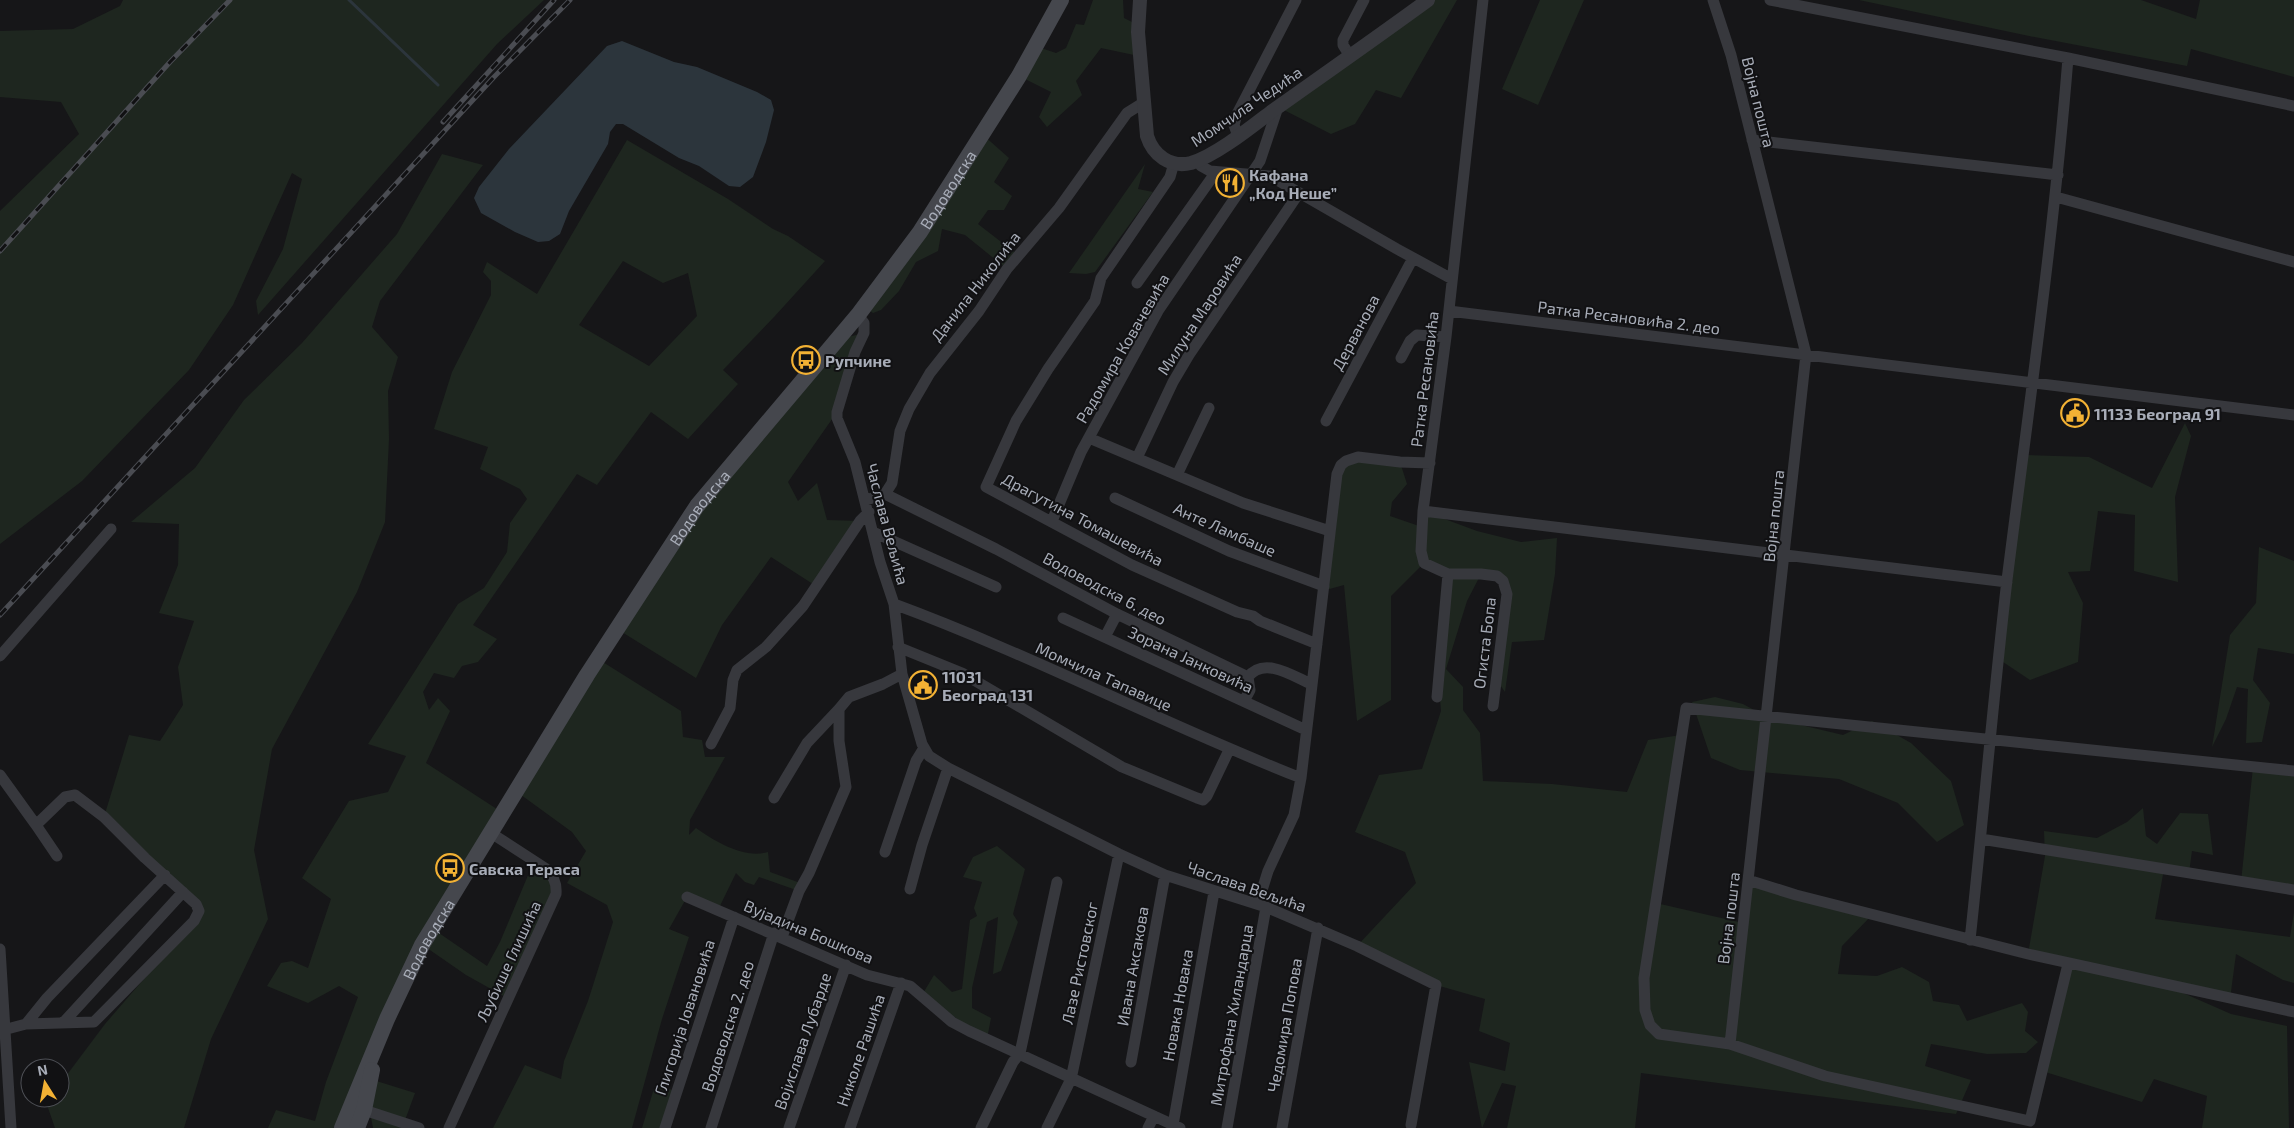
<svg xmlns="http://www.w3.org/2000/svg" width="2294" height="1128" font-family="'Exo 2',sans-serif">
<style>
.green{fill:#1e261f;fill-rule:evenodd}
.water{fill:#2c353c}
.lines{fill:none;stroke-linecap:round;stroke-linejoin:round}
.stream{stroke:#2c353c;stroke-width:3}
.minor{stroke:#37383d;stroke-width:11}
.tertiary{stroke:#37383d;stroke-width:14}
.secondary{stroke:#45474d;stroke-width:16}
.rail-casing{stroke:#4a4c52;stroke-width:5}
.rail{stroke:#111113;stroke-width:3;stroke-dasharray:9;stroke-linecap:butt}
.labels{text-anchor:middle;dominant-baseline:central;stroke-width:4;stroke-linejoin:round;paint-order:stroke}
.street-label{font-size:16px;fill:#a8adb8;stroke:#111113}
.poi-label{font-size:16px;font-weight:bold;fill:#a8adb8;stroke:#111113;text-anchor:start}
</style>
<rect width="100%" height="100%" fill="#161618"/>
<!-- green -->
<path class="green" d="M 123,0 L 544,0 L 497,44 L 258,315 L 256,301 L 283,249 L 302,179 L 292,173 L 233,305 L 189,370 L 82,481 L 0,544 L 0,211 L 79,134 L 61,102 L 0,97 L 0,31 L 73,29 L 120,6 Z
M 1093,0 L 1123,0 L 1124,18 L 1132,22 L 1134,55 L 1101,48 L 1076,81 L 1082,95 L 1047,127 L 1039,117 L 1051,92 L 1019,76 L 1035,46 L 1056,53 L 1066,48 L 1076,24 L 1084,25 Z
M 1428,0 L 1457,0 L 1401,98 L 1376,90 L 1355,124 L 1331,134 L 1278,107 Z
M 1540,0 L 1584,0 L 1538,105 L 1502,89 Z
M 1859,0 L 2141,0 L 2196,19 L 2200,0 L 2294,0 L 2294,77 L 2191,49 L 2187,66 L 2029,36 Z
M 982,134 L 1009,158 L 994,182 L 1012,196 L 1004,210 L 988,210 L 978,224 L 1018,255 L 1007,269 L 965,235 L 942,229 L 938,251 L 916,262 L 899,291 L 881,310 L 873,313 L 864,307 Z
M 627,140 L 728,199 L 773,229 L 788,236 L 825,261 L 774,317 L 723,370 L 738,384 L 688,439 L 651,412 L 597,485 L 577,474 L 473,625 L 497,639 L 478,662 L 462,666 L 454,678 L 434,673 L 423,692 L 429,710 L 438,698 L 450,711 L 426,763 L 503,813 L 435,922 L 342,1128 L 268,1128 L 276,1110 L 315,1121 L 326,1082 L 358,997 L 339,986 L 308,1003 L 267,986 L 281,963 L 292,961 L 308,968 L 331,899 L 302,878 L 349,801 L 388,792 L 406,756 L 368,744 L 458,604 L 484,588 L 507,552 L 510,523 L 527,499 L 520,489 L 480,469 L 488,447 L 434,429 L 452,372 L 491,295 L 491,281 L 483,272 L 487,262 L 537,294 ZM 623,261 L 663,283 L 688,273 L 697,316 L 649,366 L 579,325 Z
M 442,154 L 483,165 L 380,301 L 372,327 L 398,357 L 388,391 L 389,439 L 385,522 L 357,592 L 272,749 L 254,850 L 268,919 L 211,1039 L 184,1128 L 55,1128 L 46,1102 L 49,1098 L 60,1098 L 60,1084 L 105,1024 L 194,921 L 198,911 L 104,817 L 129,735 L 160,741 L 183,705 L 178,667 L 194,621 L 159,613 L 178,565 L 179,524 L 131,522 L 195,468 L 244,400 L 302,343 L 397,234 Z
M 1145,164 L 1138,189 L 1153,192 L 1095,272 L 1086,274 L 1069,273 Z
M 864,333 L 837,412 L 788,482 L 798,501 L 817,483 L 827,520 L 860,521 L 816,586 L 771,557 L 722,625 L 696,678 L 617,629 L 659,563 L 836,340 Z
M 2185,423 L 2191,436 L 2175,497 L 2178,582 L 2134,571 L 2135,515 L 2098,511 L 2090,571 L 2068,572 L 2083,603 L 2078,662 L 2030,680 L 2003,662 L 2024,455 L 2089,457 L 2152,488 Z
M 1346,461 L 1400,462 L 1407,484 L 1392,502 L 1390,516 L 1422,527 L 1423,511 L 1477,531 L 1521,542 L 1557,538 L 1555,574 L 1544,640 L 1512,642 L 1505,692 L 1496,679 L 1503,581 L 1481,574 L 1467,601 L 1446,669 L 1463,687 L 1463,710 L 1480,733 L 1483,781 L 1552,784 L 1627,792 L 1648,740 L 1681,735 L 1656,903 L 1743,923 L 1748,880 L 1872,915 L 1842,946 L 1838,974 L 1877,976 L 1902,967 L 1929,982 L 1933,1001 L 1959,1005 L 1967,1021 L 2022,1003 L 2028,1012 L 2025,1031 L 2038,1042 L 2026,1053 L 1987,1054 L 1931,1044 L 1925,1066 L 1971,1080 L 1956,1114 L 1641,1073 L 1635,1128 L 1507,1128 L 1516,1086 L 1502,1083 L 1482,1128 L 1469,1062 L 1505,1071 L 1510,1043 L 1479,1031 L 1485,999 L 1436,985 L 1357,946 L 1416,883 L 1405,852 L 1355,832 L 1379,775 L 1422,769 L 1441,711 L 1438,675 L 1448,574 L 1424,563 L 1391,596 L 1391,700 L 1357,721 L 1344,585 L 1326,590 L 1337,474 Z
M 2259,547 L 2294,561 L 2294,654 L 2258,648 L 2253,680 L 2270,703 L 2262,742 L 2246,743 L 2248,689 L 2237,687 L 2226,719 L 2212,747 L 2230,635 L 2256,603 Z
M 598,659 L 681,711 L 683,737 L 702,740 L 705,757 L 725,757 L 690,820 L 689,835 L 696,828 C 716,842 744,859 768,852 L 770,872 L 803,884 L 799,891 L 759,877 L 754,885 L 745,882 L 736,873 L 718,910 L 687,897 L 669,929 L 689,937 L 662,1019 L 632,1128 L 493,1128 L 525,1065 L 561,1079 L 564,1061 L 588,1001 L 613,922 L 607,905 L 567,883 L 586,851 L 572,832 L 517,792 Z
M 1715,697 L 1743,704 L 1767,717 L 1843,735 L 1872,721 L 1911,743 L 1951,781 L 1964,825 L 1937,842 L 1898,803 L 1839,779 L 1740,770 L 1711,758 L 1692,702 Z
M 2253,767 L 2294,771 L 2294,890 L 2241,882 Z
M 2143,808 L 2146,836 L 2157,844 L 2180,813 L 2208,814 L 2213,855 L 2192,851 L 2189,873 L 2164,869 L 2155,919 L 2290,937 L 2294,912 L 2294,983 L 2283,980 L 2236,954 L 2230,999 L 2165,985 L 2231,1014 L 2287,1026 L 2289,1128 L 2202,1128 L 2207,1096 L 2154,1079 L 2142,1102 L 2042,1071 L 2068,963 L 2028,954 L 2045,856 L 2044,831 L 2097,838 L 2127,822 Z
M 997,846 L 1025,869 L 1013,914 L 1018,922 L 1001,971 L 993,974 L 998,917 L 987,922 L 972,988 L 972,1008 L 991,1018 L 987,1039 L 922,995 L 934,975 L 952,992 L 962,989 L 970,920 L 977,916 L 974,908 L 982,882 L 963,877 L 973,857 Z
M 534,861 L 557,885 L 509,999 L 466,975 L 427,948 L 436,931 L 487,966 L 500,942 Z
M 370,1079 L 415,1093 L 404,1123 L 419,1128 L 373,1128 L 370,1112 Z
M 655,1085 L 676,1091 L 665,1128 L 642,1128 Z"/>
<!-- water -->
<path class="water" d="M 622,41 L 674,62 L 697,67 L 757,92 L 771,100 L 774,110 L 766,142 L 753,177 L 740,187 L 729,186 L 699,166 L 679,158 L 623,124 L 616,124 L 610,132 L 608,144 L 569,211 L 560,234 L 549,241 L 538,242 L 515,232 L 481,213 L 474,198 L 479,187 L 509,149 L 607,46 Z"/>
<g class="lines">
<!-- stream -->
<path class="stream" d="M 349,0 L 438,85"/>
<!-- minor -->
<path class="minor" d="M 1483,0 L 1446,337 L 1423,511 L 1421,551 L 1424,563 L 1448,574 L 1481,574 L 1497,576 L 1503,581 L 1507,594 L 1493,706
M 1713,0 L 1731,55 L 1806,354 L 1730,1044
M 1770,0 L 2068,58 L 2294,106
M 1350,56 L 1343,45 L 1343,40 L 1364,0
M 1238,136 L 1234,125 L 1237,114 L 1296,0
M 1752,140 L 2058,175
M 1197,160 L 1201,166 L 1210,171 L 1270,176 L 1397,249 L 1452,279
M 1174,163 L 1170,177 L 1101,278 L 1095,301 L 1048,369 L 1016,421 L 986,487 L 1132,565 L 1237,612 L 1253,616 L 1260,621 L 1317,644
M 2056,197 L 2294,262
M 1137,283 L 1216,172
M 1449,311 L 2294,415
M 858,315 L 864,323 L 864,333 L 855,352 L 837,412 L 837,418 L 855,462 L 880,562 L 894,604 L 902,674 L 922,744 L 929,756 L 948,768 L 1119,854 L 1165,875 L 1266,907 L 1357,946 L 1436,985 L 1411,1125
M 1401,358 L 1410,341 L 1417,335 L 1446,337
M 1326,421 L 1413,258
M 1089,438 L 1243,503 L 1330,531
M 1137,458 L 1173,382 L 1189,355 L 1299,193
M 1177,475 L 1209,408
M 885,494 L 996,549 L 1117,614 L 1248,677 C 1264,656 1293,676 1311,684
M 1115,498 L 1229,551 L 1324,586
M 866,500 L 885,494 L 892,483 L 900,431 L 909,409 L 930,373 L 979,311 L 1007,269 L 1059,208 L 1127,113 L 1143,103
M 1423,511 L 2007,582
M 1052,521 L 1081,452 L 1158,311 L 1260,161 L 1278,107
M 873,532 L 996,587
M 894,604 C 1032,655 1163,724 1301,778
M 1063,618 L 1306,730
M 1105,637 L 1117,614
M 898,647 L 962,673 L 1122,767 L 1197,798 L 1203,800 L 1207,796 L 1229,750
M 0,656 L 111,529
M 1437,697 L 1448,574
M 1244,701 L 1250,690 L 1248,677
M 711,744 L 730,708 L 733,680 L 737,670 L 766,647 L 803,606 L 860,521 L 869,512
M 0,775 L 36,825 L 65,797 L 75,795 L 104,817 L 145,858 L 196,904 L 199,911 L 194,921 L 94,1022 L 26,1024 L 7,1029
M 774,798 L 807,743 L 839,709
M 36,825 L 57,856
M 1981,839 L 2294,890
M 885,852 L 916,761 L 924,748
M 1748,880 L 1796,895 L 2028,954 L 2294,1012
M 910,889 L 922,845 L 948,768
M 687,897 L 867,975 L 910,986 L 952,1022 L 969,1031 L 1180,1128
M 1258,903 L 1268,871 L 1294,815 L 1301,778 L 1337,474 L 1341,465 L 1346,461 L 1358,457 L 1400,462 L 1430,463
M 782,937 L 799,891 L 809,873 L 846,787 L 839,741 L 839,709 L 849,697 L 883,684 L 902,674
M 1970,940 C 1983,820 1993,700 2007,580 C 2029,406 2054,233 2068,58
M 0,949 L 11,1128
M 2068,964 L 2030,1121 L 1825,1076 L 1730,1044 L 1659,1034 L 1650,1025 L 1645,1010 L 1644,978 L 1686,708 L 2294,771
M 63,1023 L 183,892
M 26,1024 L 47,998 L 165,875
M 1131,1062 L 1165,875
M 364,1110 L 419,1128
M 1173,1125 L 1214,892
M 449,1128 L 556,894 C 557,882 553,876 545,868 L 491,833
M 665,1128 L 734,917
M 711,1128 L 774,933
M 789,1128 L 846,965
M 850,1128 L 901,983
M 981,1128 L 1013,1062 L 1020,1053 L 1057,882
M 1047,1128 L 1071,1079 L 1119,854
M 1148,1128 L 1154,1116
M 1227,1128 L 1266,907
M 1282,1128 L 1318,928"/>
<!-- tertiary -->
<path class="tertiary" d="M 1140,0 L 1138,32 L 1147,136 C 1153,155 1170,168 1191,163 C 1215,156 1250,128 1271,112 C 1323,75 1376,38 1428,0"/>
<!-- secondary -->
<g class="secondary">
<path id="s1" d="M 342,1128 L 387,1019 L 422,945 L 587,675 L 697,506 L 858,315 L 920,232 L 1019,76 L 1061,0"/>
<path d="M 357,1128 L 364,1110 L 372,1070"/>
</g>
<defs>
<path id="rail" d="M 443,122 L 554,0
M 0,251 L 170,62 L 230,0
M 0,615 L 494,77 L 570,0"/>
</defs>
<!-- rail casing -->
<use href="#rail" class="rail-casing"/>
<!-- rail -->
<use href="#rail" class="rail"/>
</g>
<!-- icons -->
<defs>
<symbol id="restaurant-ring" viewBox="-11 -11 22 22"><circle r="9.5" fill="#111113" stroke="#f2b134" stroke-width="1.5"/><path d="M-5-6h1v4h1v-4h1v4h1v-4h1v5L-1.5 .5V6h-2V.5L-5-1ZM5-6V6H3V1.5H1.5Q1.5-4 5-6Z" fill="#f2b134"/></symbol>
<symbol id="bus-ring" viewBox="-11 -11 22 22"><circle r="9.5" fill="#111113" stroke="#f2b134" stroke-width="1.5"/><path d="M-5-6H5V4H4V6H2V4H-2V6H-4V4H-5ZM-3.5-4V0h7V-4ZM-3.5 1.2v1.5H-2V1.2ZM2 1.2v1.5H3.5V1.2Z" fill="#f2b134"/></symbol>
<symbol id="civic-ring" viewBox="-11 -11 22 22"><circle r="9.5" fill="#111113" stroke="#f2b134" stroke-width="1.5"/><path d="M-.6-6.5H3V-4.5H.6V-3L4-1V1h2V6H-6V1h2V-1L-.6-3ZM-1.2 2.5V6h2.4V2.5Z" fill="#f2b134"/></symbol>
</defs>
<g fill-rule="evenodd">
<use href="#restaurant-ring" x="1214" y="167" width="32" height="32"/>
<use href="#bus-ring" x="790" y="344" width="32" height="32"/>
<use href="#civic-ring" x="2059" y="397" width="32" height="32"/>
<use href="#civic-ring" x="907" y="669" width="32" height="32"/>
<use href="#bus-ring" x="434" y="852" width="32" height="32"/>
</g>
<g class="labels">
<!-- street labels -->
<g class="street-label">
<text transform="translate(1759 102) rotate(76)">Војна пошта</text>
<text transform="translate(1246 106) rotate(-34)">Момчила Чедића</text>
<text stroke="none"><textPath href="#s1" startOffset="1122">Водоводска</textPath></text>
<text transform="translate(975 286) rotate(-52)">Данила Николића</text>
<text transform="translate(1199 314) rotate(-57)">Милуна Маровића</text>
<text transform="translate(1629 317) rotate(7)">Ратка Ресановића 2. део</text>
<text transform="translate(1355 332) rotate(-62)">Дерванова</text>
<text transform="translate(1122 348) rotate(-60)">Радомира Ковачевића</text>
<text transform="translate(1424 379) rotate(-83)">Ратка Ресановића</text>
<text stroke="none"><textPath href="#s1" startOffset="718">Водоводска</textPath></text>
<text transform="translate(1773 516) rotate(-84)">Војна пошта</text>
<text transform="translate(1083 519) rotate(28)">Драгутина Томашевића</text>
<text transform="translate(888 524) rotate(75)">Часлава Вељића</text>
<text transform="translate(1225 529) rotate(24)">Анте Ламбаше</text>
<text transform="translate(1105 588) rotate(28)">Водоводска 6. део</text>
<text transform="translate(1484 643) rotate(-83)">Огиста Бопа</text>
<text transform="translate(1191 659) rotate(25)">Зорана Јанковића</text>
<text transform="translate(1104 676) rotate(24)">Момчила Тапавице</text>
<text transform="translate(1247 886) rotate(19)">Часлава Вељића</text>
<text transform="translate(1728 918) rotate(-83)">Војна пошта</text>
<text transform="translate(809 931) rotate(23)">Вујадина Бошкова</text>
<text stroke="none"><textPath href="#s1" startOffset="208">Водоводска</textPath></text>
<text transform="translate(508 961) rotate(-65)">Љубише Глишића</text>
<text transform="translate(1079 963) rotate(-78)">Лазе Ристовског</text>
<text transform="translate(1132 966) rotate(-80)">Ивана Аксакова</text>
<text transform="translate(1177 1005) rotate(-80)">Новака Новака</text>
<text transform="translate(1231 1015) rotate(-80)">Митрофана Хиландарца</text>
<text transform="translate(684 1017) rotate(-72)">Глигорија Јовановића</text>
<text transform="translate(1284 1025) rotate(-80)">Чедомира Попова</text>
<text transform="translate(727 1026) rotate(-72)">Водоводска 2. део</text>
<text transform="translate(802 1041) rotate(-71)">Војислава Лубарде</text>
<text transform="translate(860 1050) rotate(-71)">Николе Рашића</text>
</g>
<!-- poi labels -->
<g class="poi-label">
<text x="1249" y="174">Кафана<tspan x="1249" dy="18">„Код Неше”</tspan></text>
<text x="825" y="360">Рупчине</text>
<text x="2094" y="413">11133 Београд 91</text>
<text x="942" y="676">11031<tspan x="942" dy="18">Београд 131</tspan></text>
<text x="469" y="868">Савска Тераса</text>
</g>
</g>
<!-- north arrow -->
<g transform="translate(45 1083) rotate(349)"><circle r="24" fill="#111113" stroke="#4d4f55"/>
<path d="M0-4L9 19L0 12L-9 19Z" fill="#f2b134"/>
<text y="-8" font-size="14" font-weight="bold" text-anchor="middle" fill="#a8adb8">N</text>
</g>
</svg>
